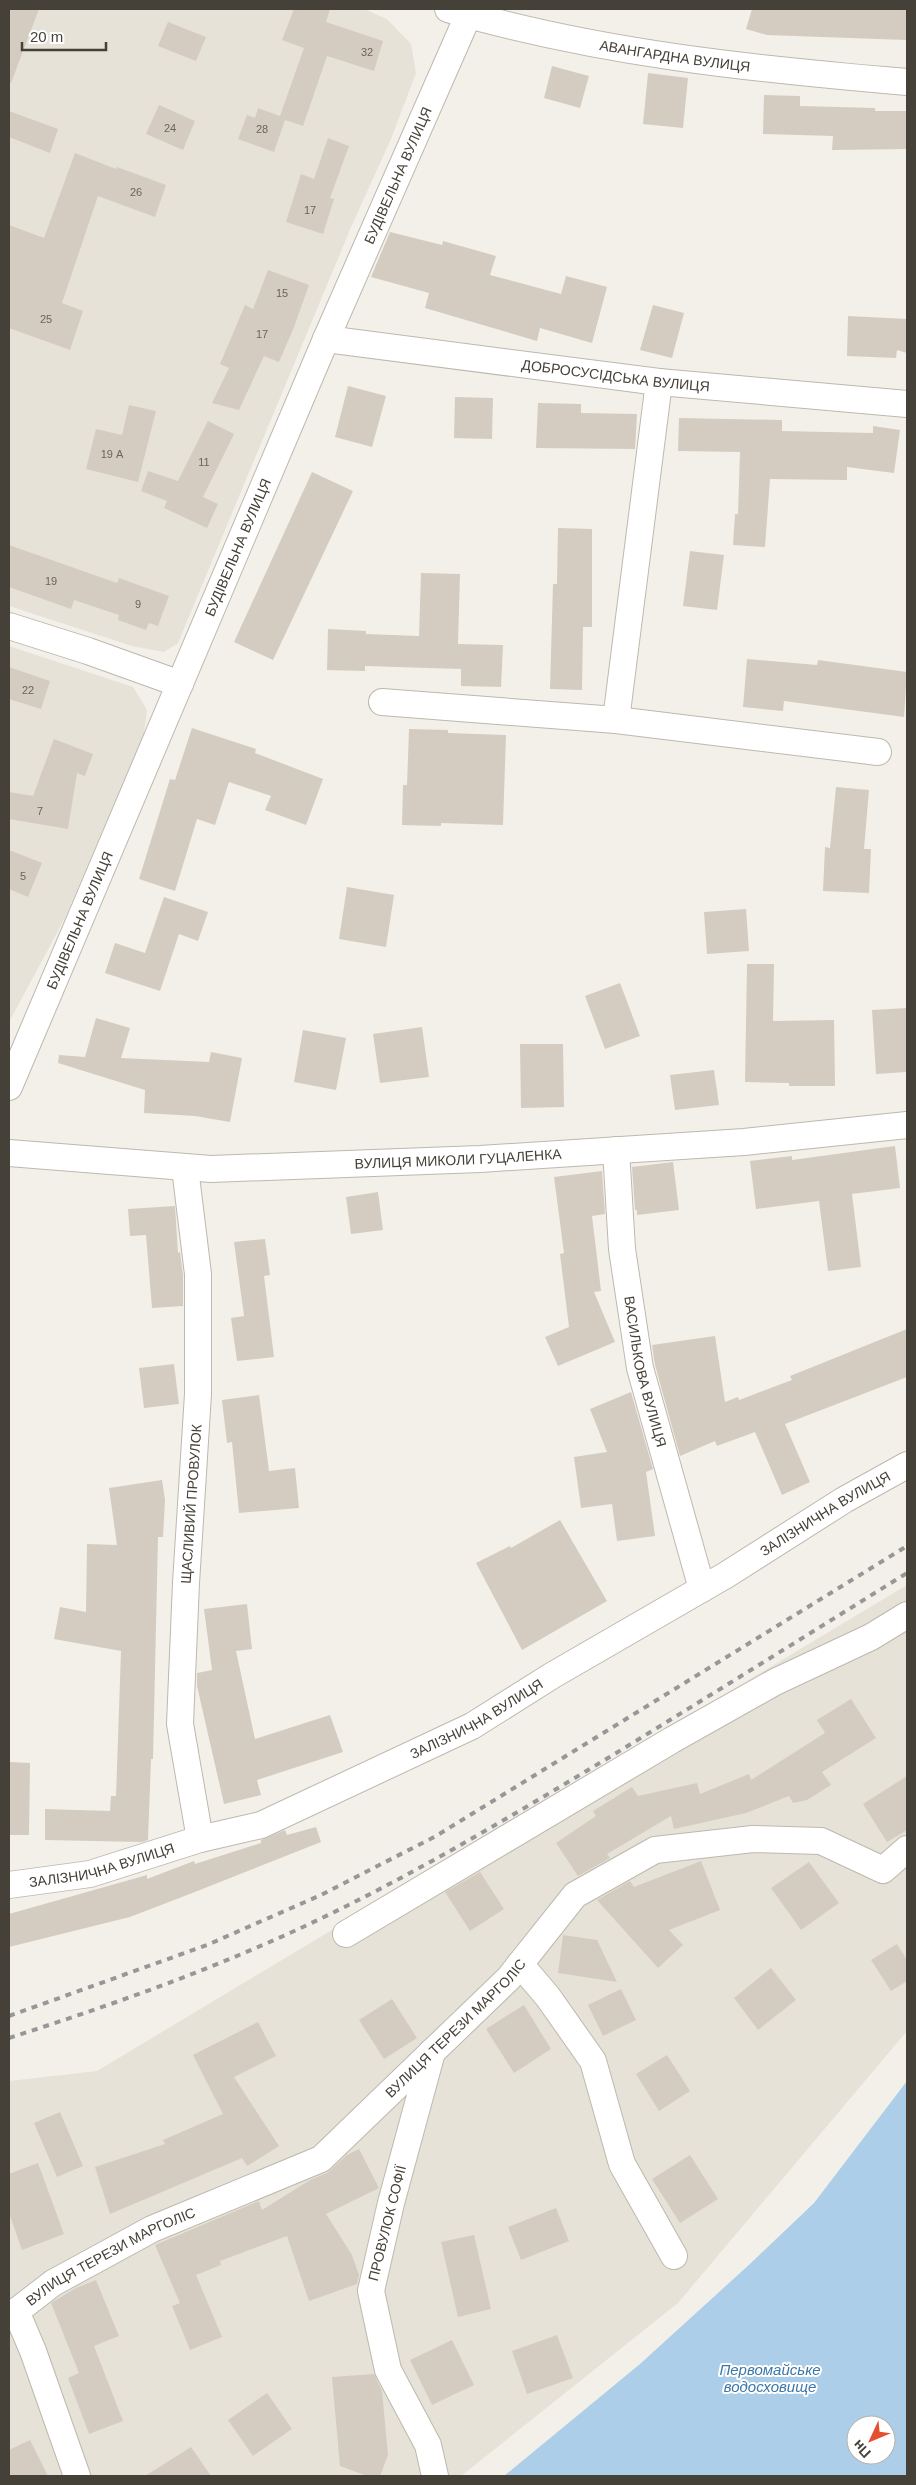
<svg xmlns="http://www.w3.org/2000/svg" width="916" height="2485" font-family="Arial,sans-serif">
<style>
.residential{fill:#e6e2d8}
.water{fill:#accee9;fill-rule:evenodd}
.building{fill:#d4ccc0}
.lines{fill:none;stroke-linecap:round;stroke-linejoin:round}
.minor-casing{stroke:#beb8ad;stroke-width:28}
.minor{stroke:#fff;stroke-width:26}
.rail{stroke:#979797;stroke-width:4;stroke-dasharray:6 6;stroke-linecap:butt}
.labels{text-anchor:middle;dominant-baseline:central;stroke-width:4;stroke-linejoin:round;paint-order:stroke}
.number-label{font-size:11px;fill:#6a645a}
.street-label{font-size:14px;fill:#464138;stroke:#fff}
.water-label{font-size:15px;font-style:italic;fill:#3c77a7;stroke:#fff}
</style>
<rect width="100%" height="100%" fill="#f3f0ea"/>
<!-- residential -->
<path class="residential" d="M 9,9 L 364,9 L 387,19 L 411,44 L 416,73 L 391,139 L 352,225 L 178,643 L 164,652 L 132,646 L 9,606 L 9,303 L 15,290 L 9,284 Z
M 9,646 L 133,687 L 147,710 L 144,734 L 65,918 L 9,1022 Z
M 907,1585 L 907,2031 L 678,2303 L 461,2476 L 9,2476 L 9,2081 L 97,2071 Z"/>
<!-- water -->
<path class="water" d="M 907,2081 L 907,2476 L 504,2476 L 640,2364 L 751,2263 L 814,2203 ZM 856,2425 L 886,2425 L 886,2455 L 856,2455 Z"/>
<!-- building -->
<path class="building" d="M 9,9 L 39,9 L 11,83 L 9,82 Z
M 294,9 L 330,9 L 326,22 L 383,41 L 374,71 L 327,56 L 303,126 L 285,120 L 274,152 L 238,139 L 247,115 L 255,118 L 258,108 L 280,116 L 304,48 L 282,40 Z
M 752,9 L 906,9 L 906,40 L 767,35 L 746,29 Z
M 168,22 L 206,37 L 196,61 L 158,46 Z
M 552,66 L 589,76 L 580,108 L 544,98 Z
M 648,73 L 688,78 L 683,128 L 643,124 Z
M 764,95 L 800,96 L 800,106 L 875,108 L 875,111 L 907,111 L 907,149 L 832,150 L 833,136 L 763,134 Z
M 159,105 L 195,121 L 183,150 L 146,134 Z
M 9,111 L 58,129 L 50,153 L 9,137 Z
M 328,138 L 349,146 L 330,198 L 334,199 L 323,234 L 286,222 L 301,174 L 314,179 Z
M 75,153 L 116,169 L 117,167 L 166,185 L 155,217 L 98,196 L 62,303 L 83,311 L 70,350 L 9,328 L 9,225 L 44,238 Z
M 390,232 L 442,245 L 443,241 L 496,256 L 490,275 L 561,294 L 566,276 L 607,287 L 592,343 L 540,328 L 537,341 L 425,308 L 429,293 L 371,277 Z
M 268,270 L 309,285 L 294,327 L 279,362 L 264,356 L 239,410 L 212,403 L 229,368 L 220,364 L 245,305 L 253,309 Z
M 653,305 L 684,313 L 672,358 L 640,350 Z
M 848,316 L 907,319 L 907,353 L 897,350 L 896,358 L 847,356 Z
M 348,386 L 386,396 L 372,447 L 335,437 Z
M 455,397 L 493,398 L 492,439 L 454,438 Z
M 538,403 L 581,404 L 581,413 L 637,414 L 635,449 L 536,448 Z
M 129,405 L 156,411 L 138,482 L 86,469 L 96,429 L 122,435 Z
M 679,418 L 782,420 L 782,431 L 873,433 L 873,426 L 900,430 L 894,473 L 847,467 L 847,480 L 770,479 L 765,547 L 733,545 L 735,514 L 738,514 L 740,452 L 678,451 Z
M 208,421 L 234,434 L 203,497 L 218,504 L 207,528 L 164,508 L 167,501 L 141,491 L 148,471 L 178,481 Z
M 312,472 L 353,491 L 273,660 L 234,642 Z
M 558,528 L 592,529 L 592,627 L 583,627 L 582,690 L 550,689 L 553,584 L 557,584 Z
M 9,545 L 117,583 L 119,578 L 169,596 L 158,626 L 149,623 L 146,630 L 118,620 L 119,615 L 74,600 L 71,609 L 9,587 Z
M 690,551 L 724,555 L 717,610 L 683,606 Z
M 421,573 L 460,574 L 458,644 L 503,645 L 501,687 L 461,686 L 461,669 L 365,666 L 365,671 L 327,670 L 328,629 L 366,631 L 366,634 L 419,636 Z
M 747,659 L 817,665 L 818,660 L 907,672 L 904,717 L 784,701 L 783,711 L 743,707 Z
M 9,667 L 50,681 L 41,709 L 9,699 Z
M 192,728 L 256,749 L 255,753 L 323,779 L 306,825 L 265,810 L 271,796 L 229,782 L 215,825 L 197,819 L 175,891 L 139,879 L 170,779 L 175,780 Z
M 409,729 L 448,730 L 448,733 L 506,735 L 503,825 L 441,823 L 441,826 L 402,825 L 403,785 L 407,785 Z
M 54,739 L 93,754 L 85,776 L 77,773 L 68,829 L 9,819 L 9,792 L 33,796 Z
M 836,787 L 869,790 L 864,849 L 871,849 L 869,893 L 823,891 L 825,847 L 830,848 Z
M 9,850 L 42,863 L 28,897 L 9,889 Z
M 347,887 L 394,895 L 386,947 L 339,939 Z
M 164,897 L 208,912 L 198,941 L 179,934 L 160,991 L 105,973 L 115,943 L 145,953 Z
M 746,909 L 749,951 L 707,954 L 704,912 Z
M 747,964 L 774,964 L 773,1021 L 834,1020 L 835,1086 L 789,1086 L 789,1083 L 745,1082 Z
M 620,983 L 640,1036 L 605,1049 L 585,996 Z
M 907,1008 L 907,1072 L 876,1074 L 872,1010 Z
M 96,1018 L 130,1028 L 121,1058 L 209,1062 L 211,1052 L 242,1058 L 230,1122 L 195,1116 L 144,1113 L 145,1090 L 58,1063 L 59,1055 L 85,1057 Z
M 422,1027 L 429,1077 L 380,1083 L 373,1034 Z
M 303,1030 L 346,1038 L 336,1090 L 294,1082 Z
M 520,1044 L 563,1044 L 564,1107 L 521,1108 Z
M 714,1070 L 719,1105 L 675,1110 L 670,1075 Z
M 895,1146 L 900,1188 L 852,1194 L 861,1267 L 828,1271 L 819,1201 L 756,1209 L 750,1161 L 792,1156 L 792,1160 Z
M 673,1162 L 679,1210 L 637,1215 L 637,1210 L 635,1210 L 632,1167 Z
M 602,1171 L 605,1214 L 592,1216 L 601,1291 L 594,1292 L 615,1342 L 558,1366 L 545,1337 L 569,1327 L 560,1254 L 564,1253 L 554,1177 Z
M 378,1192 L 383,1230 L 351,1234 L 346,1197 Z
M 175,1206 L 178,1253 L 180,1252 L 183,1275 L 183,1306 L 152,1308 L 146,1235 L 130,1236 L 128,1209 Z
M 265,1239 L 270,1275 L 264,1276 L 274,1357 L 237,1361 L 231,1318 L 244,1316 L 234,1242 Z
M 907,1329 L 907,1377 L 785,1424 L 810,1482 L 782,1495 L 755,1432 L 717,1446 L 715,1441 L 680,1456 L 655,1365 L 652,1345 L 715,1336 L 725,1402 L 738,1397 L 739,1400 L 792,1380 L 790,1376 Z
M 174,1364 L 179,1404 L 144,1408 L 139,1368 Z
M 631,1392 L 653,1469 L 646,1472 L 655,1536 L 617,1541 L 612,1504 L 581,1508 L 574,1457 L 607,1452 L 590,1409 Z
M 259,1395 L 269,1471 L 295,1468 L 299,1508 L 239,1513 L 232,1442 L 227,1443 L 222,1400 Z
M 162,1480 L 165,1500 L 163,1537 L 158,1537 L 153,1759 L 151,1759 L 148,1840 L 142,1842 L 45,1840 L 45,1809 L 110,1811 L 111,1796 L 116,1796 L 121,1651 L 54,1639 L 60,1607 L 86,1612 L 87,1544 L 117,1545 L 109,1488 Z
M 560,1520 L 607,1601 L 522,1650 L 476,1563 L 510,1546 L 511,1548 Z
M 247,1604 L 252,1649 L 236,1651 L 255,1739 L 330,1715 L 343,1752 L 257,1780 L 261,1795 L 224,1804 L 197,1686 L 197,1673 L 212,1670 L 204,1609 Z
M 851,1699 L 876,1738 L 822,1772 L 831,1785 L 807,1800 L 793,1803 L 789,1796 L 746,1813 L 674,1829 L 671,1816 L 607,1854 L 610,1858 L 578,1876 L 556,1843 L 596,1816 L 593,1811 L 632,1787 L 638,1796 L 697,1783 L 700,1794 L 749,1774 L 751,1780 L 825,1733 L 817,1720 Z
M 9,1762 L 30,1763 L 29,1835 L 9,1835 Z
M 907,1776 L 907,1830 L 887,1842 L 863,1804 Z
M 316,1827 L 321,1842 L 200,1890 L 130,1917 L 9,1947 L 9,1914 L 147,1875 L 147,1879 L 194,1861 L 195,1864 L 261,1843 L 261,1840 L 285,1830 L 287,1835 Z
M 701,1861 L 720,1910 L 669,1930 L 683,1945 L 658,1968 L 597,1900 L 630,1881 L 634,1887 Z
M 809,1862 L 839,1903 L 801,1930 L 771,1888 Z
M 480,1872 L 504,1909 L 470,1931 L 445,1892 Z
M 563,1935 L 597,1940 L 617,1982 L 558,1973 Z
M 897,1944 L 907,1960 L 907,1981 L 891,1991 L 871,1960 Z
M 771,1968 L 796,2000 L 758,2030 L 734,1998 Z
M 621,1989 L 636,2020 L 603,2036 L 588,2005 Z
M 392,1999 L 417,2038 L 384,2059 L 359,2020 Z
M 524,2005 L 551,2049 L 514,2073 L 486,2029 Z
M 258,2022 L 276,2056 L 234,2077 L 279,2146 L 247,2166 L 242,2158 L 110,2214 L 95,2167 L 165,2144 L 163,2140 L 223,2114 L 193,2055 Z
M 667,2055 L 690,2091 L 659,2111 L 636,2074 Z
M 60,2112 L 83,2166 L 57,2177 L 34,2123 Z
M 359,2149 L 379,2188 L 326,2214 L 352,2255 L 359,2275 L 357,2284 L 309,2301 L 287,2236 L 220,2261 L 221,2265 L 196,2275 L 222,2337 L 190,2350 L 172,2306 L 180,2303 L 155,2245 L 259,2201 L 262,2210 L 310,2180 L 327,2173 L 347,2155 Z
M 690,2155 L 718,2199 L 680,2223 L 652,2179 Z
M 38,2163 L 64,2234 L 22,2250 L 9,2213 L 9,2174 Z
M 556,2208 L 569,2241 L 521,2260 L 508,2227 Z
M 474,2235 L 491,2309 L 458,2317 L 441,2242 Z
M 96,2280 L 119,2336 L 94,2346 L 123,2421 L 89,2434 L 68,2378 L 79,2373 L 51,2303 L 76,2288 Z
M 557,2335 L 573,2378 L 527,2394 L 512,2351 Z
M 452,2340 L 474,2385 L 432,2405 L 410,2360 Z
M 374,2374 L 382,2391 L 388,2455 L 380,2476 L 367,2476 L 340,2466 L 332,2377 Z
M 267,2393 L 292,2429 L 253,2456 L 228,2420 Z
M 30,2440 L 48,2476 L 9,2476 L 9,2450 Z
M 191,2447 L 211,2476 L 145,2476 Z"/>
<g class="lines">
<defs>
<g id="minor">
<path id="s1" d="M 448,9 C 597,53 753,69 907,82"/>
<path id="s2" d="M 326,339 L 659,382 L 907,404"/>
<path d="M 9,626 L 88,651 L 180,684"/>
<path d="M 382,702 L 616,720 L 878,752"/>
<path d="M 616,720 L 659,382"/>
<path id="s3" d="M 9,1087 L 326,339 L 471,9"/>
<path id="s4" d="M 616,1150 L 622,1249 L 640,1368 L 702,1589"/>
<path id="s5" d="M 9,1153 L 211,1169 L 480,1159 L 744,1142 L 907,1125"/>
<path d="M 185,1168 L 198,1274 L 198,1394 L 186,1583 L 180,1724 L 200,1839"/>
<path id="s6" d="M 9,1885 L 90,1874 L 200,1839 L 261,1825 L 472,1726 L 553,1675 L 726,1575 L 844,1500 L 907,1465"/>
<path d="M 346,1934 L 672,1740 L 775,1682 L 871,1637 L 907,1615"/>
<path d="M 520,1964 L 548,1997 L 593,2061 L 622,2164 L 674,2256"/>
<path d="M 432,2052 L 391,2203 L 371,2291 L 388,2370 L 428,2445 L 435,2476"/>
<path d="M 16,2311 L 33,2351 L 77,2476"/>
<path id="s7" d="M 9,2317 L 53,2283 L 152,2229 L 321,2159 L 509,1978 L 575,1895 L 655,1850 L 753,1839 L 821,1841 L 883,1870 L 907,1849"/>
</g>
</defs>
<!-- minor casing -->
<use href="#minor" class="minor-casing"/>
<!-- minor -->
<use href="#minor" class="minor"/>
<!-- rail -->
<path class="rail" d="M 9,2016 L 207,1945 L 321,1895 L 436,1836 L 907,1546
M 9,2038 C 93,2011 177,1982 258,1947 C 380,1895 495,1826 608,1758 C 708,1697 807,1635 907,1573"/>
</g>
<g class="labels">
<!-- number labels -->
<g class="number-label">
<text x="367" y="52">32</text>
<text x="170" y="128">24</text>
<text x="262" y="129">28</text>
<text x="136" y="192">26</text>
<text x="310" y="210">17</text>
<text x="282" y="293">15</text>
<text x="46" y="319">25</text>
<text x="262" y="334">17</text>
<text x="112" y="454">19 А</text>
<text x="204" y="462">11</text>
<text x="51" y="581">19</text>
<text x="138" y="604">9</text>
<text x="28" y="690">22</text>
<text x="40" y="811">7</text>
<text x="23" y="876">5</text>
</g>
<!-- street labels -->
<g class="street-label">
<text stroke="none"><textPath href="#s1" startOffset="232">АВАНГАРДНА ВУЛИЦЯ</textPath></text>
<text stroke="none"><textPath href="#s3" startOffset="991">БУДІВЕЛЬНА ВУЛИЦЯ</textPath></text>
<text stroke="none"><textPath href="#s2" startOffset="292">ДОБРОСУСІДСЬКА ВУЛИЦЯ</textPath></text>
<text stroke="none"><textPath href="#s3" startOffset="586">БУДІВЕЛЬНА ВУЛИЦЯ</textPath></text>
<text stroke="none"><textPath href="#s3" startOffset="181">БУДІВЕЛЬНА ВУЛИЦЯ</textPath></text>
<text stroke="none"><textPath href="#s5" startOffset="450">ВУЛИЦЯ МИКОЛИ ГУЦАЛЕНКА</textPath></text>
<text stroke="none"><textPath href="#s4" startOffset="224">ВАСИЛЬКОВА ВУЛИЦЯ</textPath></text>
<text transform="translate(191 1504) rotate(-86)">ЩАСЛИВИЙ ПРОВУЛОК</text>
<text stroke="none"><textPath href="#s6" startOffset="905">ЗАЛІЗНИЧНА ВУЛИЦЯ</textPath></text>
<text stroke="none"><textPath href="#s6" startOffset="500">ЗАЛІЗНИЧНА ВУЛИЦЯ</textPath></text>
<text stroke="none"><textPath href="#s6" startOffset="95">ЗАЛІЗНИЧНА ВУЛИЦЯ</textPath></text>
<text stroke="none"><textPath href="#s7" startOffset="539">ВУЛИЦЯ ТЕРЕЗИ МАРГОЛІС</textPath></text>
<text transform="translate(387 2223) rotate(-76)">ПРОВУЛОК СОФІЇ</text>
<text stroke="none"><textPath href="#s7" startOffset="119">ВУЛИЦЯ ТЕРЕЗИ МАРГОЛІС</textPath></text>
</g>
<!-- water labels -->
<g class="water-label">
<text x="770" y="2369">Первомайське<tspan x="770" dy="17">водосховище</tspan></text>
</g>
</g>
<!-- border -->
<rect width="916" height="2485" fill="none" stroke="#464138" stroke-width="20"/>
<!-- north arrow -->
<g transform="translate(871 2440) rotate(226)"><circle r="24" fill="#ffffff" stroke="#b5b3af"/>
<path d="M0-4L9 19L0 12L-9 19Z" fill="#e4502f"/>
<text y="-8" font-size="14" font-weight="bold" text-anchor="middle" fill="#464138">Пн</text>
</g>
<!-- scale -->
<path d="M22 42v8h84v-8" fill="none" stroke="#464138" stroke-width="2.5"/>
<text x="30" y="42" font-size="15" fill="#464138" stroke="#ffffff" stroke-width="4" paint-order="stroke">20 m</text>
</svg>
